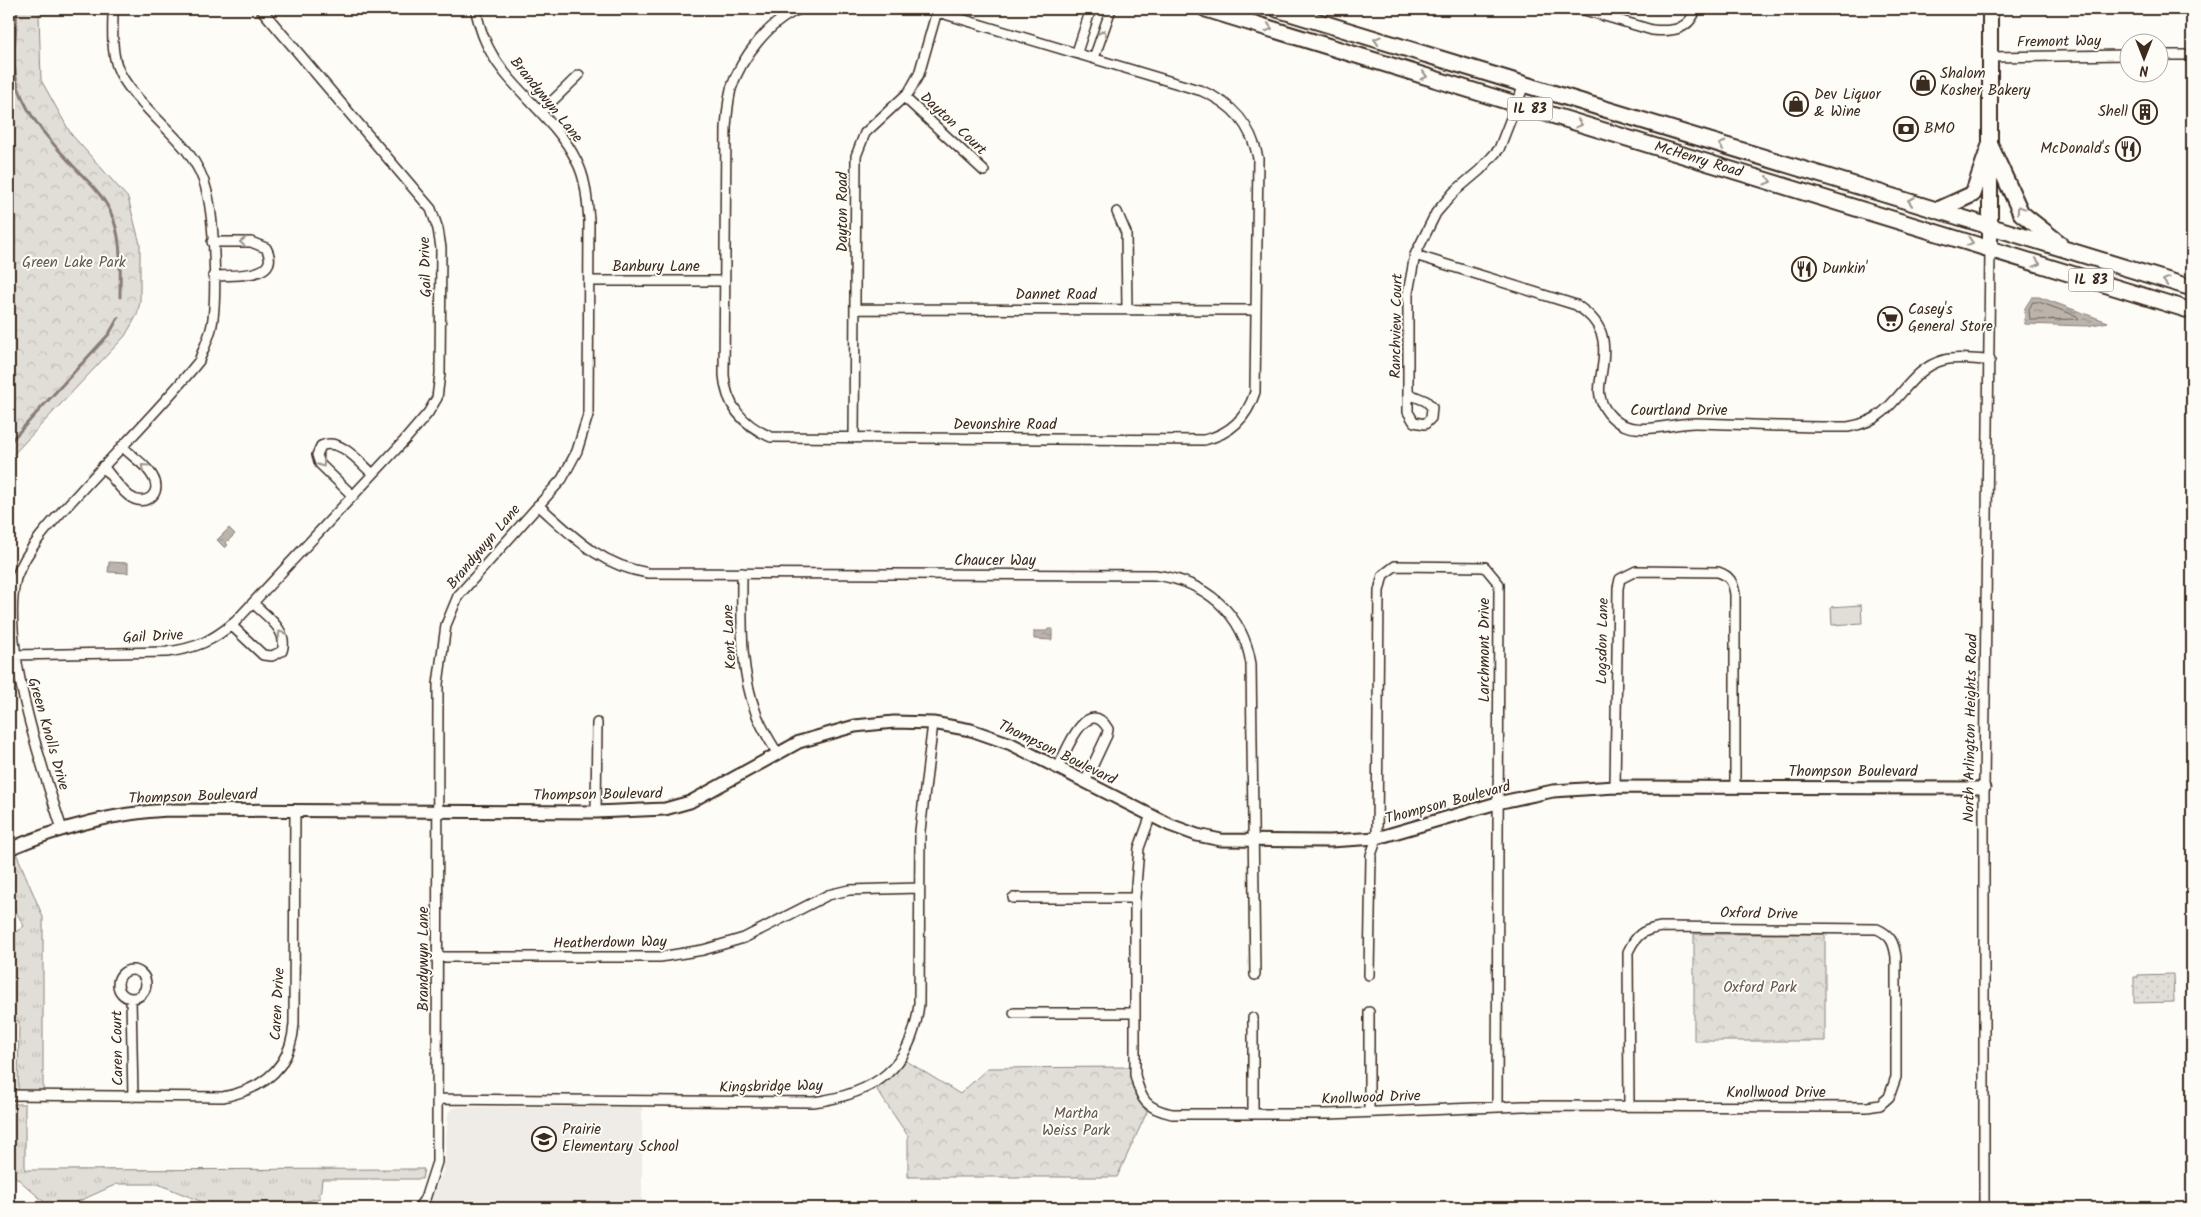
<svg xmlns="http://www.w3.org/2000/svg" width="2201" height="1217" font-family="Kalam,sans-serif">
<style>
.built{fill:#efece7}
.grass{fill:url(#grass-tufts);stroke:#8e847a}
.park{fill:url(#park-crowns);stroke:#8e847a}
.garden{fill:url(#garden-dots);stroke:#8e847a}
.pitch{fill:#e1ded7;stroke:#8e847a}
.water{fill:url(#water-ripples);stroke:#887d74}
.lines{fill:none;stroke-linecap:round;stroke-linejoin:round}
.shore{stroke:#6e6157;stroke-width:1}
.stream{stroke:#887d74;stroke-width:3}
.minor-casing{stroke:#3b2a1e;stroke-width:12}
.tertiary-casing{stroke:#3b2a1e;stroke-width:15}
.secondary-casing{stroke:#3b2a1e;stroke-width:18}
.primary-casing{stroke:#3b2a1e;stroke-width:19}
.minor{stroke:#fdfcf7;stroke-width:9}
.tertiary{stroke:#fdfcf7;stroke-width:11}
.secondary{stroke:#fdfcf7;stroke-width:14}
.primary{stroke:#fdfcf7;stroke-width:15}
.oneway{stroke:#9c938a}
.labels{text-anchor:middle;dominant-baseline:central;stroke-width:4;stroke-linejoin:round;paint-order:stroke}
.shield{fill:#fdfcf7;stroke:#75695f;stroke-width:1}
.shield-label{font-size:14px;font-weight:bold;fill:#3b2a1e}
.street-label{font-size:15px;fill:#3b2a1e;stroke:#fdfcf7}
.poi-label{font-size:15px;fill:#3b2a1e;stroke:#fdfcf7;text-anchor:start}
.park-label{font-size:15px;fill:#64574c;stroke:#fdfcf7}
</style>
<defs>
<pattern id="grass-tufts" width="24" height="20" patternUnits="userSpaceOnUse" patternTransform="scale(1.25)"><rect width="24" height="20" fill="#e1ded7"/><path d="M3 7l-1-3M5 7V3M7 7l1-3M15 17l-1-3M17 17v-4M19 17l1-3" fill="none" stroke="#c2bfb8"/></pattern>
<pattern id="park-crowns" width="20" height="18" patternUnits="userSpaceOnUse" patternTransform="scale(1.25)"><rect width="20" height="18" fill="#e1ded7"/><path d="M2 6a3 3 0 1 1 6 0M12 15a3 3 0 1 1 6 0" fill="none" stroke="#c2bfb8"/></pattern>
<pattern id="garden-dots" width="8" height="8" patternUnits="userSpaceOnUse" patternTransform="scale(1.25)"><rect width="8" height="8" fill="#e1ded7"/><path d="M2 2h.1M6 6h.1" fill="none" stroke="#c2bfb8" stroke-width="1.8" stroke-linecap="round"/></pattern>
<pattern id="water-ripples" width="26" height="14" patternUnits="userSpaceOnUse" patternTransform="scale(1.25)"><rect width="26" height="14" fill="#bbb4ad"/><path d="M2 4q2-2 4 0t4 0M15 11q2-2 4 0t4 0" fill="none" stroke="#99938c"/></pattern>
</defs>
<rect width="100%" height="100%" fill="#fdfcf7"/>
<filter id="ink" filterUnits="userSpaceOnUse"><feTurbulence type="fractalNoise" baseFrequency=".02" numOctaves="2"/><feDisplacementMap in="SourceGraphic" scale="10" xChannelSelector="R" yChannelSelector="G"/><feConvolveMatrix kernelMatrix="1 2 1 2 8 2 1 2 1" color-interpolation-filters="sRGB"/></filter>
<g filter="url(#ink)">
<!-- built -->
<path class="built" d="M 457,1107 L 642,1107 L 642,1208 L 427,1208 L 444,1169 L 448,1114 L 451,1109 Z"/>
<!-- grass -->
<path class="grass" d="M 17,855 L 43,917 L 43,1091 L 18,1091 L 19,1021 L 9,1021 L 9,937 L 24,926 L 9,899 L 9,859 Z
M 9,1104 L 25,1104 L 25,1170 L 424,1169 L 422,1179 L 322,1179 L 320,1198 L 275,1208 L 217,1208 L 158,1184 L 117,1184 L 64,1208 L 51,1208 L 9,1171 Z"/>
<!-- park -->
<path class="park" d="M 9,9 L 107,9 L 107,12 L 39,14 L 41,80 L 71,134 L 128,198 L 140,244 L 140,302 L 137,315 L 125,336 L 9,459 Z
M 1694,934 L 1825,934 L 1825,1041 L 1694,1041 Z
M 905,1060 L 960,1094 L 988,1068 L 1130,1067 L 1135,1095 L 1147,1112 L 1117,1177 L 908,1177 L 908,1136 L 877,1090 Z"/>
<!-- garden -->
<path class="garden" d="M 2173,974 L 2174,1002 L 2134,1003 L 2134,977 L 2138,977 L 2138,975 Z"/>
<!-- pitch -->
<path class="pitch" d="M 1861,605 L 1862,623 L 1832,625 L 1831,607 Z"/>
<!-- water -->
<path class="water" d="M 2032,297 L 2039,297 L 2108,322 L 2087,326 L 2024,324 L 2025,308 Z
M 229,528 L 235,534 L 226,543 L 228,545 L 225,548 L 217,540 Z
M 109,562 L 128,563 L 128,573 L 108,572 Z
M 1048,629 L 1052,629 L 1052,640 L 1034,639 L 1034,631 L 1047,631 Z"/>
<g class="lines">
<!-- shore -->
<path class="shore" d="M 2033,302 L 2039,302 L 2077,316 L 2079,319 L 2030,320 L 2029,310 Z"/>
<!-- stream -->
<path class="stream" d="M 17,9 C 16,35 10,64 19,89 C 30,122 56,147 79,172 C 90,183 103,196 110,211 C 123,238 120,268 120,297
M 9,443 L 109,334 L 118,318"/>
<defs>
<path id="minor" d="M 800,9 C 769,21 741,58 731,89 C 728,101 727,115 726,128 L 724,375 C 726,406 743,425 771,437 L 1204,440 C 1230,434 1247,418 1255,392 L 1258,158 C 1251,125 1233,104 1202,91 L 928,9
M 1581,9 L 1652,30 C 1672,32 1689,30 1696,9
M 1077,52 L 1091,9
M 2158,55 L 2192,55
M 1990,57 L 2128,55
M 1094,58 L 1111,9
M 904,97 L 984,171
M 541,112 L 579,75
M 1117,212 L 1126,233 L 1127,309
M 212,242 L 251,242 L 266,248 C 283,279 232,275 213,276
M 1415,255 L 1576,305 C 1603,322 1607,340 1602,370 C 1601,378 1598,388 1600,396 C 1602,408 1612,420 1623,425 C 1646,434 1672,423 1695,423 C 1746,424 1797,428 1848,427 C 1860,425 1873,421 1883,412 C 1903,395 1916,367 1944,360 C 1957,356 1976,360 1990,360
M 589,281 L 723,281
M 856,309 L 1256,310
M 1409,394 L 1426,401 L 1432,407 L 1431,418 L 1425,424 L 1414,422 L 1408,412 L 1408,293 L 1415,255 L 1436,213 L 1454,192 L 1480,170 L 1499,149 L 1524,85
M 854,438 L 856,156 L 865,133 L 909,92 L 919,74 L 937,11
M 103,466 C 111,476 120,489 129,496 C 145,508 163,494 153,477 C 147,465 131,456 122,446
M 353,496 L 320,464 L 317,455 L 321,446 C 340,437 359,462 373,474
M 538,505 C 573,536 599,565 648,573 L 1155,575 C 1205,581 1243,613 1251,664 L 1255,975
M 742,573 C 742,621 739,667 756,713 C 761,727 770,741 778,754
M 231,625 L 263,655 L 272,656 L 282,651 C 289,630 266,616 253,603
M 13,655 L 167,652 C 197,648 212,641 235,622 L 404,441 L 428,413 L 437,398 L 440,374 L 441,248 L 438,229 L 431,209 L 261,9
M 1058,768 C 1065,753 1087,694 1108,729 L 1107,735 L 1085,782
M 1615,787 L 1618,588 L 1620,579 L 1636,571 L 1718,572 C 1730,576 1733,582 1735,594 L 1735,787
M 596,812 L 597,723
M 1151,815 L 1139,848 L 1135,898 L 1135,1075 C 1141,1100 1145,1108 1172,1114 L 1329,1114 L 1523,1106 L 1867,1107 L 1880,1105 L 1889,1097 L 1896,1077 L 1896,957 C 1894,943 1891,935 1877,929 L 1661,927 C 1642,930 1636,935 1628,952 L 1629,1106
M 62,829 C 41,765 0,642 16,578 C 29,544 55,519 79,493 C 119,449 162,407 199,361 C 203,350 208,340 211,329 C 218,302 214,219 207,192 C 204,178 196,163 187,151 C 168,127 126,93 117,66 C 111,48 113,27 113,9
M 1013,898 L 1135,898
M 438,957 L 660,957 L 703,950 L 744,938 L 828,895 L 849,890 L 919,888
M118 984a14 14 0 1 1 28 0a14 14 0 1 1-28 0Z
M 1369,975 L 1371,855 L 1377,838 L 1379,591 L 1383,575 L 1395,566 L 1485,567 L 1499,584 L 1497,1107
M 131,998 L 133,1097
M 1014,1013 L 1135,1013
M 1253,1018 L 1253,1114
M 9,1095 L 223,1097 C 264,1089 291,1067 294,1024 L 295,810
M 437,1099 L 813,1102 C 875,1094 912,1068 919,1004 L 920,831 L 933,723
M 1369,1112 L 1369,1012
M 418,1208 L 425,1199 L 437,1162 L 438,684 L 446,625 L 458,596 L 562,479 L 577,451 L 588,415 L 589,220 C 587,199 586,178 576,160 C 554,114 503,86 484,38 C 480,29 478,18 475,9
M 1984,1208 L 1984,788 L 1990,249"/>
<path id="tertiary" d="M 9,849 C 61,827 112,813 168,810 L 596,812 L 665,809 L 690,802 L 799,742 L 855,726 L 894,722 L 933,723 L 971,730 L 1011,744 L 1170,825 L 1197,835 L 1221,840 L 1330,841 L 1377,838 L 1497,803 L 1553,791 L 1615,787 L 1984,788"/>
<path id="secondary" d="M 1990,9 L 1990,249"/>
<g id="primary">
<path id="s1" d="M 1206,9 L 2192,311"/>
<path d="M 1277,9 L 2192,288"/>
<path d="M 1990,145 L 2021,213 L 2059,243"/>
<path d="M 1938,210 L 1973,194 L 1990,145"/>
</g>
</defs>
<!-- minor casing -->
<use href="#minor" class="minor-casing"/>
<!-- tertiary casing -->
<use href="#tertiary" class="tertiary-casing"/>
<!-- secondary casing -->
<use href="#secondary" class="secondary-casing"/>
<!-- primary casing -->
<use href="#primary" class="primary-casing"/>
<!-- minor -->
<use href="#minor" class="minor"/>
<!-- tertiary -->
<use href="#tertiary" class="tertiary"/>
<!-- secondary -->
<use href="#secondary" class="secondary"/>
<!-- primary -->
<use href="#primary" class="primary"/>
</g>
<!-- one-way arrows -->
<defs><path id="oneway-chevron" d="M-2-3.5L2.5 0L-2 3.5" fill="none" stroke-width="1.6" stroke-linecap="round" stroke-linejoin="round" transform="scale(1.25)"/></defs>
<g class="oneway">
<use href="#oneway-chevron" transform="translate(1269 28) rotate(17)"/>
<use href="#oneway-chevron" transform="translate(1103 33) rotate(-71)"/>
<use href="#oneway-chevron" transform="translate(1377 40) rotate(-163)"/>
<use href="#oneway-chevron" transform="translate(1424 76) rotate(17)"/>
<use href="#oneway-chevron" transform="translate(1579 124) rotate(17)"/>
<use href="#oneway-chevron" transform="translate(1722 145) rotate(-163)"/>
<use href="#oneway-chevron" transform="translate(1768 181) rotate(17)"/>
<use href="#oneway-chevron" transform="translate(1911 201) rotate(-163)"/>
<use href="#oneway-chevron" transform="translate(2020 209) rotate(-124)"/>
<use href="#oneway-chevron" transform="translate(243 242) rotate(-179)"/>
<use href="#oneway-chevron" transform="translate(1970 242) rotate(17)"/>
<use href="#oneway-chevron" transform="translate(2037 263) rotate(17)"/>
<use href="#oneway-chevron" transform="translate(2166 281) rotate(-165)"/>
<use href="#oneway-chevron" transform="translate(322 464) rotate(57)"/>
<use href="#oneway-chevron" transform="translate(144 467) rotate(-138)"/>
<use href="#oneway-chevron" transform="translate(281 634) rotate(-122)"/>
</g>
</g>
<!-- icons -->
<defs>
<symbol id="shop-ring" viewBox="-11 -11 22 22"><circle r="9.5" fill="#fdfcf7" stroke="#3b2a1e" stroke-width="1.5"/><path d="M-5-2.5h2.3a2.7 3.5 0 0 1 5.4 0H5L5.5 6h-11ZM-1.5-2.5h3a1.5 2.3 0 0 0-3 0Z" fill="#3b2a1e"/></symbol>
<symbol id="building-ring" viewBox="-11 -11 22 22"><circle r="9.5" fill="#fdfcf7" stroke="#3b2a1e" stroke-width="1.5"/><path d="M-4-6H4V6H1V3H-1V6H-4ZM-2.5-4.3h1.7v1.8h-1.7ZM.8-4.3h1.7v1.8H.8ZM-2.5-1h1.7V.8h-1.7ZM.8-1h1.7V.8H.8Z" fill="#3b2a1e"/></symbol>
<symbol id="bank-ring" viewBox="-11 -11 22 22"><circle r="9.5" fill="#fdfcf7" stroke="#3b2a1e" stroke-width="1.5"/><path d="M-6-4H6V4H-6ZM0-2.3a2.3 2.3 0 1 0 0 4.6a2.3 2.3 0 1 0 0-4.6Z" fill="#3b2a1e"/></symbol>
<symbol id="restaurant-ring" viewBox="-11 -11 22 22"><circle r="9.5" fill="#fdfcf7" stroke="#3b2a1e" stroke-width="1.5"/><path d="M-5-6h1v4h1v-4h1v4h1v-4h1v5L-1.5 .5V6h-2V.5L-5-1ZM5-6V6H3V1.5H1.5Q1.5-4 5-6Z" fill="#3b2a1e"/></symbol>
<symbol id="supermarket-ring" viewBox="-11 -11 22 22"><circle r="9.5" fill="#fdfcf7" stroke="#3b2a1e" stroke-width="1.5"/><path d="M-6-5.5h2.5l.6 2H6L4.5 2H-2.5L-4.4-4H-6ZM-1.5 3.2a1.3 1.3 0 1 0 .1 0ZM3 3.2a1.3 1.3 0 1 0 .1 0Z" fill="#3b2a1e"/></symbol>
<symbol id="school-ring" viewBox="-11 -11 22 22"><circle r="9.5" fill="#fdfcf7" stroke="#3b2a1e" stroke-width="1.5"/><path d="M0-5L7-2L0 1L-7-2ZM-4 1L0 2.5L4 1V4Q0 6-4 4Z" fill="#3b2a1e"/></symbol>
</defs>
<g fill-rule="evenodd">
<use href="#shop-ring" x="1909" y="69" width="28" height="28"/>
<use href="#shop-ring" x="1782" y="90" width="28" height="28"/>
<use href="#building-ring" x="2131" y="98" width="28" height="28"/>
<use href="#bank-ring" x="1892" y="115" width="28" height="28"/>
<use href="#restaurant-ring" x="2114" y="135" width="28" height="28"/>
<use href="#restaurant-ring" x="1790" y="255" width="28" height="28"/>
<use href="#supermarket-ring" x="1876" y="305" width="28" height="28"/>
<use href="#school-ring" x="530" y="1125" width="28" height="28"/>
</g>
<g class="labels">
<!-- shield labels -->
<g class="shield">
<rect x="1507.5" y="97.5" width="45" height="23" rx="4"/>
<rect x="2068.5" y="268.5" width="45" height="23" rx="4"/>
</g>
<g class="shield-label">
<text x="1530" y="109">IL 83</text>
<text x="2091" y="280">IL 83</text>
</g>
<!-- street labels -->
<g class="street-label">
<text transform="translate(2059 42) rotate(-1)">Fremont Way</text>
<text transform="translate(546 100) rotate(51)">Brandywyn Lane</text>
<text transform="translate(953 124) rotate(43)">Dayton Court</text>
<text stroke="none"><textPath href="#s1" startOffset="515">McHenry Road</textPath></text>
<text transform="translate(843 212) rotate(-90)">Dayton Road</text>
<text transform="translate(426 267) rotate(-92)">Gail Drive</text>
<text x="656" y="267">Banbury Lane</text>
<text x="1056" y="295">Dannet Road</text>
<text transform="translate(1397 326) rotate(-89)">Ranchview Court</text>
<text x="1679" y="411">Courtland Drive</text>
<text x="1005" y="425">Devonshire Road</text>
<text transform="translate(484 547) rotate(-50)">Brandywyn Lane</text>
<text x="995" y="561">Chaucer Way</text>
<text transform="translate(153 637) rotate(-3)">Gail Drive</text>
<text transform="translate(730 637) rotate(-93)">Kent Lane</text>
<text transform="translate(1603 641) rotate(-89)">Logsdon Lane</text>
<text transform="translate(1485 650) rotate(-90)">Larchmont Drive</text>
<text transform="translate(1971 728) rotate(-89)">North Arlington Heights Road</text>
<text transform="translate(48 734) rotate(74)">Green Knolls Drive</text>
<text transform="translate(1057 753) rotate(26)">Thompson Boulevard</text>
<text x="1853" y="772">Thompson Boulevard</text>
<text transform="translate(598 795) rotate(-1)">Thompson Boulevard</text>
<text transform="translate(193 797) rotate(-2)">Thompson Boulevard</text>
<text transform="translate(1448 803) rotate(-15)">Thompson Boulevard</text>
<text transform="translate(1759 914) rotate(1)">Oxford Drive</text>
<text transform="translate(610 943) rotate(-1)">Heatherdown Way</text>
<text transform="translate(424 959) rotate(-90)">Brandywyn Lane</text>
<text transform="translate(278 1004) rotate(-87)">Caren Drive</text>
<text transform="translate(118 1048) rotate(-91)">Caren Court</text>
<text transform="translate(771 1087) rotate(-1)">Kingsbridge Way</text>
<text x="1776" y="1093">Knollwood Drive</text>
<text transform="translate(1371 1098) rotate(-2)">Knollwood Drive</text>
</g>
<!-- poi labels -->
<g class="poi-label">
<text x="1940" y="74">Shalom<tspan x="1940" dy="17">Kosher Bakery</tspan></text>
<text x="1814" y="95">Dev Liquor<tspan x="1814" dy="17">&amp; Wine</tspan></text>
<text x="2128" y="112" text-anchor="end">Shell</text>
<text x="1924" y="129">BMO</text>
<text x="2110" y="149" text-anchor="end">McDonald's</text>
<text x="1822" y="269">Dunkin'</text>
<text x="1908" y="310">Casey's<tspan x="1908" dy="17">General Store</tspan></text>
<text x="562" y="1130">Prairie<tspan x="562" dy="17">Elementary School</tspan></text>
</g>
<!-- park labels -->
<g class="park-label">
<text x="74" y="263">Green Lake Park</text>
<text x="1760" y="988">Oxford Park</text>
<text x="1076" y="1114">Martha<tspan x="1076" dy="17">Weiss Park</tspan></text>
</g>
</g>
<!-- margin -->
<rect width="2201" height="1217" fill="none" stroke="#fdfcf7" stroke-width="30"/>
<rect x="15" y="15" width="2171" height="1187" fill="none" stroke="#3b2a1e" stroke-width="2" filter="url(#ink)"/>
<!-- north arrow -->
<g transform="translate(2144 58) rotate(180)"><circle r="24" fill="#fdfcf7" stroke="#afa8a0"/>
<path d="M0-4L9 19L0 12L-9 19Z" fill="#3b2a1e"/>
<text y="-8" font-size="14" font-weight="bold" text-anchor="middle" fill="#3b2a1e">N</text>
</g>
</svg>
